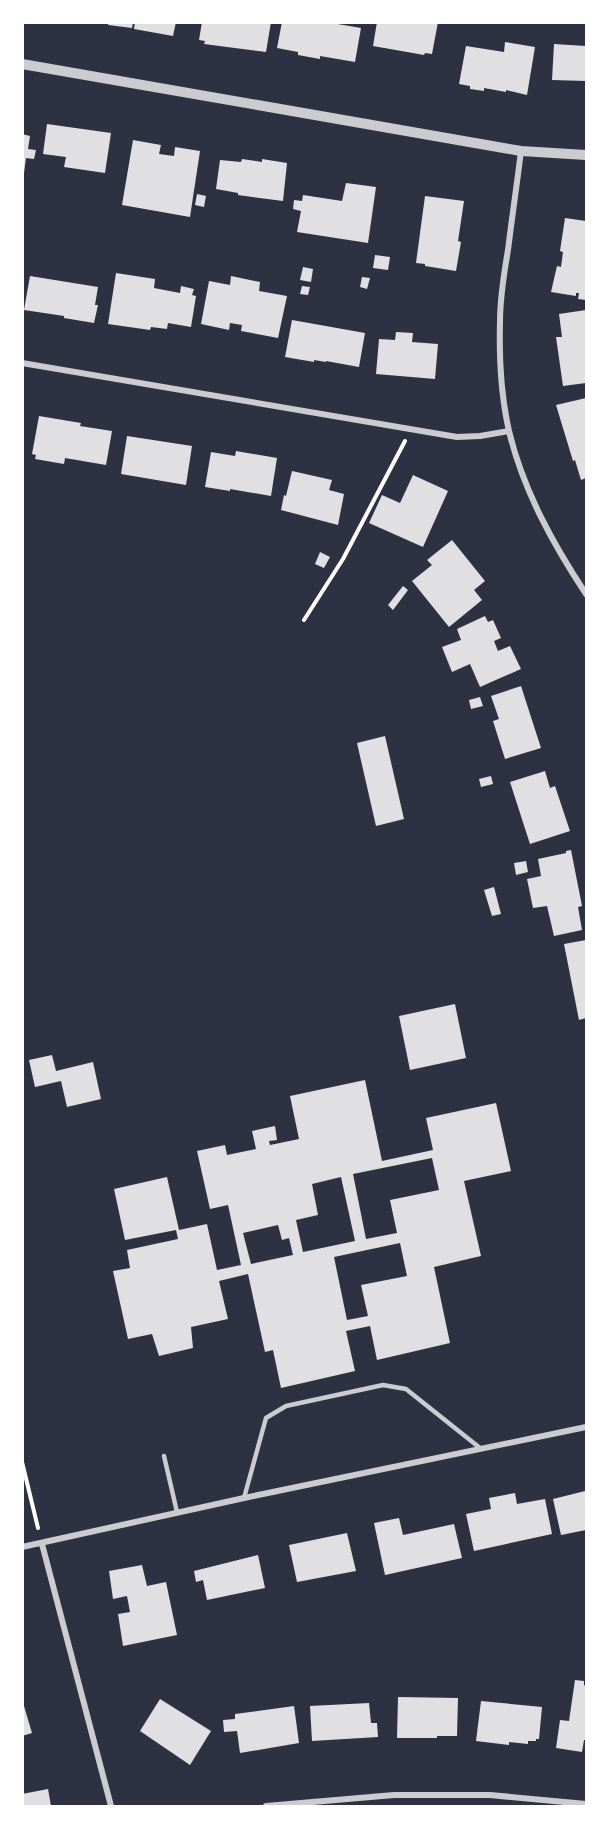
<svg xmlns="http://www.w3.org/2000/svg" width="609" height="1829" font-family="Figtree,sans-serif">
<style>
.building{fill:#e0e0e3;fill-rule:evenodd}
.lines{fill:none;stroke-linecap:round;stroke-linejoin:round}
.path{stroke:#fff;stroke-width:4}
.service{stroke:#caccd0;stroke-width:4.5}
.minor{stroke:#caccd0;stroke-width:6}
.tertiary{stroke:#caccd0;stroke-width:10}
</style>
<rect width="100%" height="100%" fill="#2d3142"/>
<!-- building -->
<path class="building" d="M 109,22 L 133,22 L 132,28 L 108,25 Z
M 135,22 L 176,22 L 173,36 L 134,29 Z
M 202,22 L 271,22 L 266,52 L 204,44 L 205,41 L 199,40 Z
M 282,22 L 326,22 L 361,28 L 355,62 L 320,56 L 320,59 L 298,55 L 298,52 L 277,48 Z
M 377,22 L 438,22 L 432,54 L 425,53 L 424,55 L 373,46 Z
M 505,42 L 535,47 L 527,95 L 506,90 L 506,92 L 484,88 L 484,91 L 470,89 L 470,86 L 459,84 L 466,46 L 504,52 Z
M 554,44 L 586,46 L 586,81 L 552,80 Z
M 47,124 L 111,133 L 105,173 L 64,167 L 66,157 L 43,154 Z
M 22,134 L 30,136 L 28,149 L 36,150 L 34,159 L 26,158 L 24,173 Z
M 133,140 L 161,145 L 159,154 L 174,156 L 175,147 L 200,151 L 190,217 L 122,205 Z
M 242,159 L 262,162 L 262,159 L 287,163 L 283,201 L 238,195 L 238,193 L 216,189 L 220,160 L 241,162 Z
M 346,183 L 376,187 L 368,243 L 297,232 L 301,211 L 293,209 L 294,200 L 302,201 L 303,195 L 342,201 Z
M 197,194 L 206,196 L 204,207 L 195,205 Z
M 425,196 L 464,201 L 458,241 L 461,242 L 456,271 L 425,266 L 425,264 L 416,263 Z
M 565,218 L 586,221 L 586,300 L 578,299 L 579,293 L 576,293 L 576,296 L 551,292 L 557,266 L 561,267 L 563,252 L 560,251 Z
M 375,255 L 390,257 L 388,270 L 373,268 Z
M 303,267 L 313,269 L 311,282 L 300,280 Z
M 116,273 L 155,279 L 154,288 L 180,293 L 181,286 L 194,289 L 192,295 L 196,296 L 191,327 L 168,323 L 167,329 L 151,327 L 150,330 L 108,324 Z
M 30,276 L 98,287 L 95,305 L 98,305 L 94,323 L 64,318 L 64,316 L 24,310 Z
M 231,276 L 260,282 L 259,291 L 287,296 L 278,338 L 241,331 L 242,325 L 230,323 L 229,330 L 201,324 L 209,281 L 230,285 Z
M 362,277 L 370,278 L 367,289 L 360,287 Z
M 302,286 L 310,287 L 308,295 L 300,294 Z
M 586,310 L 586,383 L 563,386 L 556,337 L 562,337 L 559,314 Z
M 292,320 L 365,333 L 359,367 L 326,361 L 326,362 L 314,360 L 314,362 L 285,357 Z
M 396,332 L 413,333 L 412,342 L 438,344 L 435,379 L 376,374 L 379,339 L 395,340 Z
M 586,398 L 586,478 L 581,480 L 575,460 L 573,461 L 556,405 Z
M 39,416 L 81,423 L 80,426 L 112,431 L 106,465 L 65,458 L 64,464 L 35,459 L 36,455 L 32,454 Z
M 127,436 L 192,446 L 186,485 L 121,474 Z
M 236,451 L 277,458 L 271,496 L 230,489 L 230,491 L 205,487 L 211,452 L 235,456 Z
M 292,471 L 332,480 L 329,490 L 344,494 L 338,525 L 281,510 L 284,495 L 286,496 Z
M 413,475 L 448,491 L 423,547 L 369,523 L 382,495 L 400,503 Z
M 452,540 L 485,581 L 474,590 L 482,600 L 449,627 L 412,581 L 432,565 L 427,560 Z
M 320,552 L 330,557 L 324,568 L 315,564 Z
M 403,586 L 408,590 L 393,610 L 388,605 Z
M 485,616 L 488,622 L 493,620 L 501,638 L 494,641 L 498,651 L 510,646 L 521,669 L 480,687 L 470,664 L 452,672 L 442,647 L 461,640 L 457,629 Z
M 521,686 L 541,748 L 505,759 L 493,721 L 499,719 L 491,696 Z
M 480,697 L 483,706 L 471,709 L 469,700 Z
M 385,736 L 404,819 L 376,826 L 357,743 Z
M 545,771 L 550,788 L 555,786 L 570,831 L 530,844 L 510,782 Z
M 491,776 L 493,784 L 481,787 L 479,779 Z
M 571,850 L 582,906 L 578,907 L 582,930 L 554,936 L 547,906 L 533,908 L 527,879 L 541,876 L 538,859 L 566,853 L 566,851 Z
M 526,861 L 528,872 L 516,875 L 514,863 Z
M 494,887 L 501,914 L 492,916 L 484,890 Z
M 586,940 L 586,1018 L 579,1020 L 564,944 Z
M 455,1004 L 466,1058 L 410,1070 L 399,1016 Z
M 52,1055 L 56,1071 L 93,1062 L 101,1099 L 67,1107 L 61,1081 L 35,1087 L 29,1060 Z
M 365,1080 L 382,1161 L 433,1150 L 426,1118 L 496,1103 L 511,1171 L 464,1181 L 481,1256 L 434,1267 L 450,1343 L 377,1360 L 370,1326 L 346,1331 L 355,1371 L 281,1388 L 273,1350 L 265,1352 L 248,1274 L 219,1281 L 228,1319 L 191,1327 L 193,1348 L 159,1356 L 152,1334 L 128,1339 L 113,1271 L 130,1268 L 127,1250 L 178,1239 L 176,1230 L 125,1240 L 114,1189 L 167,1177 L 179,1230 L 207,1224 L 217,1270 L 241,1265 L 228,1205 L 210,1209 L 197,1151 L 225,1145 L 227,1155 L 256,1149 L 252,1131 L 275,1126 L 277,1140 L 269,1141 L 270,1145 L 299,1139 L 290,1096 ZM 432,1158 L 439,1190 L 390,1200 L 397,1233 L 366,1239 L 353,1174 ZM 341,1177 L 355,1241 L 303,1252 L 296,1220 L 318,1215 L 312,1184 ZM 278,1225 L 282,1240 L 289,1238 L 293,1255 L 251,1264 L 243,1233 ZM 400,1243 L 407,1276 L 361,1285 L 368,1316 L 347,1320 L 334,1257 Z
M 585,1491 L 586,1496 L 586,1530 L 561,1535 L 553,1499 Z
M 515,1493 L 517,1504 L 545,1499 L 552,1534 L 474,1551 L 466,1514 L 491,1509 L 489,1498 Z
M 399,1518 L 403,1535 L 454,1524 L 462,1558 L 385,1575 L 374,1523 Z
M 347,1533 L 356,1571 L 297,1582 L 289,1545 Z
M 258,1555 L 265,1588 L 207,1600 L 203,1580 L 196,1582 L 194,1571 Z
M 142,1565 L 147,1586 L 166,1582 L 177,1635 L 123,1646 L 118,1614 L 130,1612 L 127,1596 L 113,1599 L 109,1571 Z
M 575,1680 L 584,1681 L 584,1685 L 586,1686 L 586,1740 L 584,1740 L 582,1752 L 556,1748 L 560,1720 L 569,1721 Z
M 398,1697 L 458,1698 L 457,1736 L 437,1736 L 437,1738 L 397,1738 Z
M 160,1699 L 211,1731 L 190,1765 L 140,1731 Z
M 481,1701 L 542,1707 L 539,1739 L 536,1739 L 536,1741 L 528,1741 L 528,1744 L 509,1742 L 509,1745 L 476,1741 Z
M 369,1703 L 371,1723 L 377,1723 L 378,1737 L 312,1741 L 310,1706 Z
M 24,1706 L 32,1733 L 22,1736 L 22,1707 Z
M 294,1706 L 299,1743 L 240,1753 L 237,1731 L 224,1732 L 223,1720 L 235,1719 L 235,1714 Z
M 48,1789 L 51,1806 L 22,1806 L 22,1794 Z"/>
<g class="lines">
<!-- path -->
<path class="path" d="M 304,620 L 343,559 L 405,441
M 22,1462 L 38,1528"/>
<!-- service -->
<path class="service" d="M 164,1456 L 177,1512
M 244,1498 L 266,1418 L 286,1406 L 383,1385 L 406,1389 L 480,1448"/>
<!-- minor -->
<path class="minor" d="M 521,151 C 517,184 512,217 508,250 C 504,273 500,298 500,322 C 499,358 501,396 509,431 C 523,490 553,544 586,594
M 22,363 L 457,437 L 480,436 L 509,431
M 42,1544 L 111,1806
M 22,1547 L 244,1498 L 586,1427
M 266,1806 L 394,1795 L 490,1795 L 586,1804"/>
<!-- tertiary -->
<path class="tertiary" d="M 22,64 L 521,151 L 586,155"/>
</g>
<!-- border -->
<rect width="609" height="1829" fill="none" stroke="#ffffff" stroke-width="48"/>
</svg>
